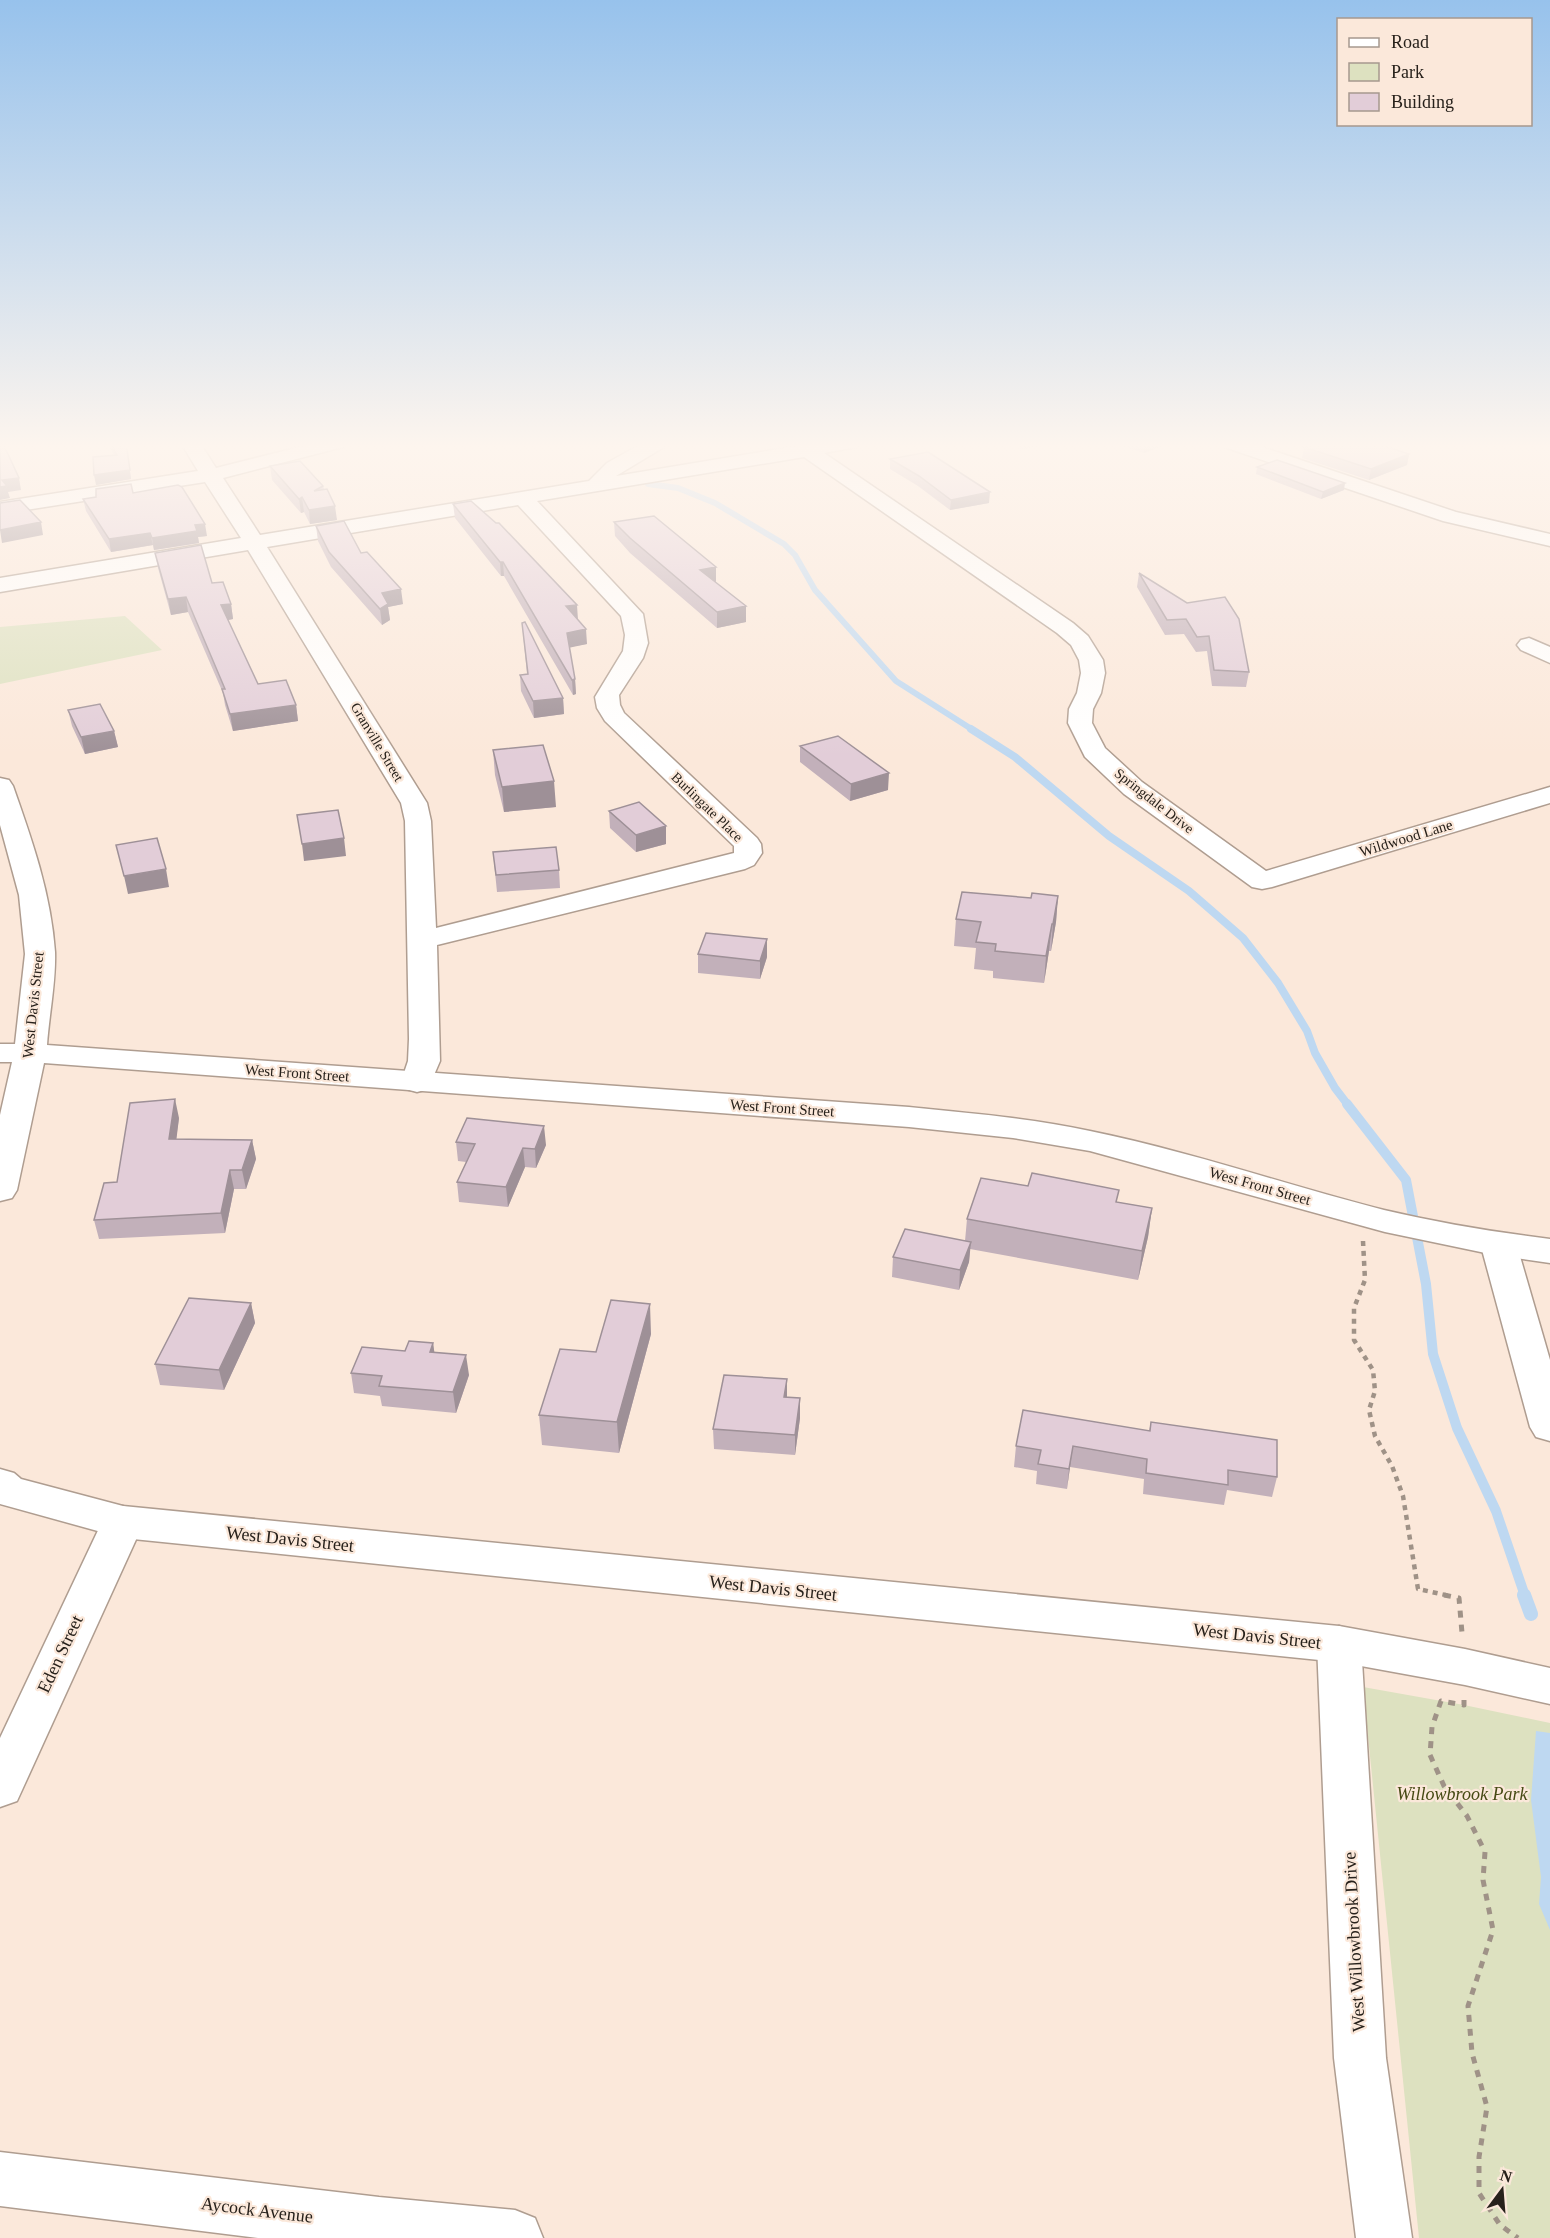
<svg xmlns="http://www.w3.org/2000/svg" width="1550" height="2238" font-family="'Times New Roman',serif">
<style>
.green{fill:#dde1c0}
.water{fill:#bed8f1}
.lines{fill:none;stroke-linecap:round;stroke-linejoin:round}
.stream-far3{stroke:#bed8f1;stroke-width:6}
.stream-far2{stroke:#bed8f1;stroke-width:8}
.stream-far1{stroke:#bed8f1;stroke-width:10}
.stream{stroke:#bed8f1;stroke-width:14}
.minor-casing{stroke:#af9d90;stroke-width:3}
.tertiary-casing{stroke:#af9d90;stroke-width:3}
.path-far1{stroke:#9f9287;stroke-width:4.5;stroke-dasharray:5 5;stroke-linecap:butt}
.path{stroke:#9f9287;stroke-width:5;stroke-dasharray:7 7;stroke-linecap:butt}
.minor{fill:#fff;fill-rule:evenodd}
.tertiary{fill:#fff;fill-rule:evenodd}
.wall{fill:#c2b0ba}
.shaded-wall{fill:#9e9097}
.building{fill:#e2cdd8;stroke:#9e9097;stroke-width:1.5}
.labels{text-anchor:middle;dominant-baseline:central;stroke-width:4.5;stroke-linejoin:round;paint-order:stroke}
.far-street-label{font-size:14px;fill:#27211b;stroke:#fbe8da}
.street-label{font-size:15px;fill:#27211b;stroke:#fbe8da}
.near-street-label{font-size:18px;fill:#27211b;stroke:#fbe8da}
.near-park-label{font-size:18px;font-style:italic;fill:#464a14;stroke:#fbe8da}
</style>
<rect width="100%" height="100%" fill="#fbe8da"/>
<!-- green -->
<path class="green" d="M 125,616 L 162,650 L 0,684 L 0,627 Z
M 1363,1687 L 1464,1705 L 1550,1723 L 1550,2238 L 1419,2238 Z"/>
<!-- water -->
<path class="water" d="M 1536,1731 L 1550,1733 L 1550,1930 L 1539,1904 L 1541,1877 L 1531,1800 Z"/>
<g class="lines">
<!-- stream-far3 -->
<path class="stream-far3" d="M 648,484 L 678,488 L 715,503 L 784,544 L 795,555 L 815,590 L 896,681 L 973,730"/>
<!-- stream-far2 -->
<path class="stream-far2" d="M 971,729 L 1015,757 L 1109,836 L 1189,891 L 1243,938 L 1278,983 L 1307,1031 L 1315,1053 L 1335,1088 L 1348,1105"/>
<!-- stream-far1 -->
<path class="stream-far1" d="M 1347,1104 L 1406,1180 L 1426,1284 L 1433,1354 L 1457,1428 L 1496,1511 L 1525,1596"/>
<!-- stream -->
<path class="stream" d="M 1524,1595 L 1531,1614"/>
<defs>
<path id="minor" d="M 181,443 L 200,443 L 216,468 L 315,443 L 345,443 L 343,447 L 223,478 L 260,535 L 589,481 L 607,463 L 643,443 L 666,443 L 664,447 L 616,476 L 815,443 L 859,443 L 857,447 L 824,453 L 1073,623 L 1088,636 L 1103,660 L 1105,673 L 1101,693 L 1093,709 L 1092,723 L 1105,748 L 1142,782 L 1266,871 L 1550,787 L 1550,803 L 1272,887 L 1262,889 L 1252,887 L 1124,794 L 1085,757 L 1068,723 L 1069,709 L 1077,693 L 1081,673 L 1079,660 L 1071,645 L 1057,633 L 804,457 L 537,501 L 643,614 L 648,643 L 643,658 L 619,695 L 620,705 L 624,713 L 757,838 L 761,844 L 762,853 L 754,865 L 745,869 L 437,945 L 440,1061 L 428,1089 L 417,1092 L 406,1089 L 401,1082 L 408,1061 L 409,1039 L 405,821 L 401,803 L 248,550 L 0,592 L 0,578 L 241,538 L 205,482 L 0,514 L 0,502 L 198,471 ZM 518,505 L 621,616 L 625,635 L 623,651 L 595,697 L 597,708 L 605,721 L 734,846 L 734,853 L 436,928 L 431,821 L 427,803 L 267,547 Z
M 1222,443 L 1250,443 L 1456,512 L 1550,534 L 1550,546 L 1443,521 L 1224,447 Z
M 1529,638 L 1550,647 L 1550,663 L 1521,650 L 1517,645 L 1521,640 Z
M 1499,1234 L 1512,1238 L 1517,1246 L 1550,1360 L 1550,1441 L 1536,1437 L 1530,1427 L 1481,1246 L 1486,1238 Z
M 123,1506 L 138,1511 L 144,1522 L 17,1801 L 0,1807 L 0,1738 L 102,1522 L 108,1511 Z
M 1339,1626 L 1354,1632 L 1361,1644 L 1386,2058 L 1412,2238 L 1356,2238 L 1334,2058 L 1317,1644 L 1324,1632 Z
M 0,2152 L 379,2197 L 515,2210 L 535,2218 L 543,2238 L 258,2238 L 0,2206 Z"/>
<path id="tertiary" d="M 0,778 L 9,780 L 13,786 C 32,840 51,894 55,952 C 56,982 49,1015 47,1045 L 909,1107 C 969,1113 1030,1118 1090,1131 C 1189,1151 1286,1185 1384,1210 C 1439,1223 1494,1232 1550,1239 L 1550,1263 L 1495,1255 L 1385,1232 L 1090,1151 L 1013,1138 L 909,1127 L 44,1063 L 17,1190 L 12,1198 L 0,1201 L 0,1115 L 12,1062 L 0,1062 L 0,1044 L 15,1044 L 25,954 L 19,895 L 0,825 Z
M 0,1469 L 14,1473 L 21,1479 L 123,1506 L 1339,1626 L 1465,1649 L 1550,1668 L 1550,1704 L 1465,1685 L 1339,1662 L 123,1538 L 0,1504 Z"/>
</defs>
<!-- minor casing -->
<use href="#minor" class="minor-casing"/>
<!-- tertiary casing -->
<use href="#tertiary" class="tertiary-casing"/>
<!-- path-far1 -->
<path class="path-far1" d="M 1363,1241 L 1365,1280 L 1354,1308 L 1354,1340 L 1373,1370 L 1375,1391 L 1369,1410 L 1375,1436 L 1392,1466 L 1403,1496 L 1418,1589 L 1450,1596"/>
<!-- path -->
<path class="path" d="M 1444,1595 L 1459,1598 L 1462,1633
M 1464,1700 L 1464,1705 L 1441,1701 L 1432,1727 L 1430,1755 L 1444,1786 L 1467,1816 L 1485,1852 L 1483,1880 L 1493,1930 L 1468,2006 L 1472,2053 L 1487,2107 L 1479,2157 L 1479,2193 L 1500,2225 L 1518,2238"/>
<!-- minor -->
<use href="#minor" class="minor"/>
<!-- tertiary -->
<use href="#tertiary" class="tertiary"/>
</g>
<!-- wall -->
<path class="wall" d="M 107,443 L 126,443 L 131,479 L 96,485 L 114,455 Z
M 1011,443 L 1054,443 L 1022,449 Z
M 1113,443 L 1169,443 L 1144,453 Z
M 1304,447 L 1409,454 L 1407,465 L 1369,480 L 1302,458 Z
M 890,459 L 989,503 L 950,510 L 918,486 L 890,469 Z
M 270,466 L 323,486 L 324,489 L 337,520 L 310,524 L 304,512 L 301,513 L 272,480 Z
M 1257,467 L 1344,490 L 1321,499 L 1256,474 Z
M 133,493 L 207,536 L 198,537 L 199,543 L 154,550 L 153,545 L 111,552 L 86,511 L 83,499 Z
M 453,504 L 577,620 L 587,644 L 569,647 L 575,679 L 576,694 L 573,695 L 504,576 L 501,576 L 455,518 Z
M 614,522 L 716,567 L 716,582 L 715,582 L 746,606 L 746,622 L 717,628 L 630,553 L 615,536 Z
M 316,526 L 361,553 L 403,604 L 388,607 L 390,620 L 382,625 L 331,567 L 318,541 Z
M 155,553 L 212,583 L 231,604 L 233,619 L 228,620 L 258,684 L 296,705 L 298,721 L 233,731 L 225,705 L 223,693 L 188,612 L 171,615 L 158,568 Z
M 1139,573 L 1249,672 L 1246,687 L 1212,686 L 1207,651 L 1196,652 L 1184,634 L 1165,635 L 1137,587 Z
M 522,623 L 563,698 L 564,714 L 534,718 L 521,691 L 520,675 L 527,674 Z
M 68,710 L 114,731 L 118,747 L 85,754 L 72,726 Z
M 800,746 L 888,790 L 850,801 L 800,762 Z
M 493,750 L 556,807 L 504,812 L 495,775 Z
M 609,811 L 666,844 L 636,852 L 610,828 Z
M 493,852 L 559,870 L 560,888 L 497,892 Z
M 1058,896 L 1056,922 L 1051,951 L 1049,951 L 1044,983 L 993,978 L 993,971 L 974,969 L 976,948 L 954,946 L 956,919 L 1031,898 Z
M 767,939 L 767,957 L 760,979 L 698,973 L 698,954 Z
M 179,1118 L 176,1139 L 252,1140 L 256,1159 L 246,1189 L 234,1189 L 225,1233 L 99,1239 L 94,1220 L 117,1182 Z
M 456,1142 L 546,1145 L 536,1168 L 525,1167 L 508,1207 L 459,1202 L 457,1182 L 466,1162 L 458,1161 Z
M 1117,1202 L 1152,1208 L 1148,1237 L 1138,1280 L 970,1249 L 969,1262 L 959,1290 L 892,1277 L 893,1257 L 965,1241 L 967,1219 Z
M 251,1303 L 255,1323 L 224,1390 L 160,1385 L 155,1364 Z
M 651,1334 L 619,1453 L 542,1445 L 539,1415 L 596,1352 Z
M 433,1343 L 434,1352 L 469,1375 L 456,1413 L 382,1406 L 380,1396 L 354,1393 L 351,1373 L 405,1351 Z
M 787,1379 L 787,1397 L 800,1398 L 800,1418 L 795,1455 L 714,1449 L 713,1429 Z
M 1151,1422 L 1277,1477 L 1272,1497 L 1227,1490 L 1224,1505 L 1143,1494 L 1144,1479 L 1070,1467 L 1067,1489 L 1036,1484 L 1037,1471 L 1014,1467 L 1016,1446 L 1149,1431 Z"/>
<!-- shaded-wall -->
<path class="shaded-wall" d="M 126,443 L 131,479 L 96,485 L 94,475 L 130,470 Z
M 1023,443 L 1054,443 L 1022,449 Z
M 1145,443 L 1169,443 L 1144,453 Z
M 1409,454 L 1407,465 L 1369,480 L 1371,469 Z
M 19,478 L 21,490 L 8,492 L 10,498 L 0,500 L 0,487 L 2,480 Z
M 1345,483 L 1344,490 L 1321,499 L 1323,492 Z
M 990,492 L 989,503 L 950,510 L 951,500 Z
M 302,497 L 304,512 L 301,513 L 299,499 Z
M 335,506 L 337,520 L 310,524 L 309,510 Z
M 41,522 L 43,535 L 2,543 L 0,530 Z
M 205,524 L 207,536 L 198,537 L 199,543 L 154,550 L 152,538 L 195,525 Z
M 150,533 L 153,545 L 111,552 L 109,539 Z
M 500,562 L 503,562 L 504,576 L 501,576 Z
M 716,567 L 716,582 L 700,585 L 700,570 Z
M 401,589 L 403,604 L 388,607 L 390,620 L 382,625 L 380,609 L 382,593 Z
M 186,597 L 188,612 L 171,615 L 168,599 Z
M 231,604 L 233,619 L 223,621 L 221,605 Z
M 577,605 L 578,620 L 566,606 Z
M 746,606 L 746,622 L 717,628 L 717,612 Z
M 586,629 L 587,644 L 568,648 L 567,633 Z
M 575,679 L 576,694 L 573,695 L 572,680 Z
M 563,698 L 564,714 L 534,718 L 533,701 Z
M 296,705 L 298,721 L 233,731 L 230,714 Z
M 114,731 L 118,747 L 85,754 L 81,737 Z
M 889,773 L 888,790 L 850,801 L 851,784 Z
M 554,781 L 556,807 L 504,812 L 502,787 Z
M 666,826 L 666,844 L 636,852 L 636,835 Z
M 344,838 L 346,856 L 304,861 L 302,844 Z
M 166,869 L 169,887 L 128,894 L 124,876 Z
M 1058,896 L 1056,922 L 1051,951 L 1053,924 Z
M 1052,924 L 1049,951 L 1044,983 L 1046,956 Z
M 767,939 L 767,957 L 760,979 L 760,961 Z
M 175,1099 L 179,1118 L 174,1159 L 169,1139 Z
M 544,1126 L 546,1145 L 536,1168 L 535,1149 Z
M 252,1140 L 256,1159 L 246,1189 L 242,1170 Z
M 523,1148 L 525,1167 L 508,1207 L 506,1187 Z
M 230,1170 L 234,1189 L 225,1233 L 221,1213 Z
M 1152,1208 L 1148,1237 L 1138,1280 L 1142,1251 Z
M 971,1242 L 969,1262 L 959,1290 L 960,1270 Z
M 251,1303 L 255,1323 L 224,1390 L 219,1370 Z
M 650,1304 L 651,1334 L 619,1453 L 617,1422 Z
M 433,1343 L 436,1363 L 430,1352 Z
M 466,1355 L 469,1375 L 456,1413 L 453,1392 Z
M 787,1379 L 787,1400 L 784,1397 Z
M 800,1398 L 800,1418 L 795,1455 L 795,1435 Z
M 1073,1446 L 1070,1467 L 1067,1489 L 1069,1469 Z"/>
<!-- building -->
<path class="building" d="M 0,443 L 2,443 L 8,454 L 19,478 L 2,480 L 7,486 L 0,487 Z
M 110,443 L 126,443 L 130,470 L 94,475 L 93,457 L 117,455 Z
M 1315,443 L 1376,443 L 1409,454 L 1371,469 L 1304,447 Z
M 928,452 L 990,492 L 951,500 L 919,476 L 890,459 Z
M 1277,460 L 1345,483 L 1323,492 L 1257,467 Z
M 300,461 L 323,486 L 314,491 L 327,489 L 335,506 L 309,510 L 302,497 L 299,499 L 270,466 Z
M 131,484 L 133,493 L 178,485 L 182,487 L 205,524 L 195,525 L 197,531 L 152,538 L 150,533 L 109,539 L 83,499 L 96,497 L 96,489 Z
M 20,500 L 41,522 L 0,530 L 0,503 Z
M 471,501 L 496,523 L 499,523 L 577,605 L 566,606 L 586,629 L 567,633 L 575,679 L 572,680 L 503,562 L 500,562 L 453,504 Z
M 654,516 L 716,567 L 700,570 L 746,606 L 717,612 L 630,538 L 614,522 Z
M 344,521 L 361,553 L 367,552 L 401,589 L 382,593 L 388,604 L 380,609 L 329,552 L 316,526 Z
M 201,545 L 212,583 L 223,582 L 231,604 L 221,605 L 258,684 L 286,680 L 296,705 L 230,714 L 222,689 L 225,689 L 186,597 L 168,599 L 155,553 Z
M 1139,573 L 1187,603 L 1225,597 L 1239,619 L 1249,672 L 1214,670 L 1209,636 L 1197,637 L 1186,619 L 1167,620 Z
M 525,622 L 563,698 L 533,701 L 520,675 L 528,674 L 522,623 Z
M 100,704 L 114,731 L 81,737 L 68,710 Z
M 838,736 L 889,773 L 851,784 L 800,746 Z
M 543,745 L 554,781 L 502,787 L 493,750 Z
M 639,802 L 666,826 L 636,835 L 609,811 Z
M 338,810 L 344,838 L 302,844 L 297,815 Z
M 157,838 L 166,869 L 124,876 L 116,845 Z
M 556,847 L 559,870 L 496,875 L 493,852 Z
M 962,892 L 1031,898 L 1032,893 L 1058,896 L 1053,924 L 1052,924 L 1046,956 L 995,951 L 996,944 L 976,942 L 981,922 L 956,919 Z
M 706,933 L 767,939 L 760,961 L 698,954 Z
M 175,1099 L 169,1139 L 252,1140 L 242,1170 L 230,1170 L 221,1213 L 94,1220 L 104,1183 L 117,1182 L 130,1103 Z
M 467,1118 L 544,1126 L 535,1149 L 523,1148 L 506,1187 L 457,1182 L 475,1144 L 456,1142 Z
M 1032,1173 L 1119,1190 L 1116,1202 L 1152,1208 L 1142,1251 L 967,1219 L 981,1178 L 1028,1186 Z
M 905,1229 L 971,1242 L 960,1270 L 893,1257 Z
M 189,1298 L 251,1303 L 219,1370 L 155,1364 Z
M 611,1300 L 650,1304 L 617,1422 L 539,1415 L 560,1349 L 596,1352 Z
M 409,1341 L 433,1343 L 430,1352 L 466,1355 L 453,1392 L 379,1386 L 382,1376 L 351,1373 L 362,1347 L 405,1351 Z
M 724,1375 L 787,1379 L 784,1397 L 800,1398 L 795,1435 L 713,1429 Z
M 1023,1410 L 1150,1431 L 1151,1422 L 1277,1440 L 1277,1477 L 1228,1470 L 1228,1485 L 1146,1473 L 1147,1459 L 1073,1446 L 1069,1469 L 1038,1464 L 1041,1450 L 1016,1446 Z"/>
<!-- sky -->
<linearGradient id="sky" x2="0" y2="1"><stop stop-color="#97c2ec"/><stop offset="0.59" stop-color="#fdf5ee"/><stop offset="1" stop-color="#fdf5ee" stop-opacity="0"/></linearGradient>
<rect width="1550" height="756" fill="url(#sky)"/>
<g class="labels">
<!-- far-street labels -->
<g class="far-street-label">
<text transform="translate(377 742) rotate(59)">Granville Street</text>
<text transform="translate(1154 801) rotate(38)">Springdale Drive</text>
<text transform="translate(707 807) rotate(44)">Burlingate Place</text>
</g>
<!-- street labels -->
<g class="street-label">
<text transform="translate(1406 838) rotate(-17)">Wildwood Lane</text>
<text transform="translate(33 1005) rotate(-84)">West Davis Street</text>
<text transform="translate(297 1073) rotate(4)">West Front Street</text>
<text transform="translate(782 1108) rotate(4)">West Front Street</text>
<text transform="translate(1260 1186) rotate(16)">West Front Street</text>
</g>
<!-- near-street labels -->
<g class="near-street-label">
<text transform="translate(290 1539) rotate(6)">West Davis Street</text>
<text transform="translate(773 1588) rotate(6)">West Davis Street</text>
<text transform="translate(1257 1636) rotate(6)">West Davis Street</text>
<text transform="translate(60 1654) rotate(-65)">Eden Street</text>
<text transform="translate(1354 1942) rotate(-93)">West Willowbrook Drive</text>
<text transform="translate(257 2210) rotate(7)">Aycock Avenue</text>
</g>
<!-- near-park labels -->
<g class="near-park-label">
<text x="1462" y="1794">Willowbrook Park</text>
</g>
</g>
<!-- legend -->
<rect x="1337" y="18" width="195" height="108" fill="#fbe8da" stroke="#a6988e" stroke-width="1.5"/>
<rect x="1349" y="38" width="30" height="9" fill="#ffffff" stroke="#a6988e" stroke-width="1.5"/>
<text x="1391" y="48" font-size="18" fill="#27211b">Road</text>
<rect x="1349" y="63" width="30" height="18" fill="#dde1c0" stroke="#a6988e" stroke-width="1.5"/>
<text x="1391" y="78" font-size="18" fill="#27211b">Park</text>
<rect x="1349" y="93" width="30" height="18" fill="#e2cdd8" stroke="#a6988e" stroke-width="1.5"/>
<text x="1391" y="108" font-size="18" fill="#27211b">Building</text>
<!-- north arrow -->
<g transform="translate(1502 2190) rotate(16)" stroke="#fbe8da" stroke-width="4.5" paint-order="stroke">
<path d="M0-4.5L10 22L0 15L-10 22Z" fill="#27211b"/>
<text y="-9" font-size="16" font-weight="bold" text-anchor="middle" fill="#27211b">N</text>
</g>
</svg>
